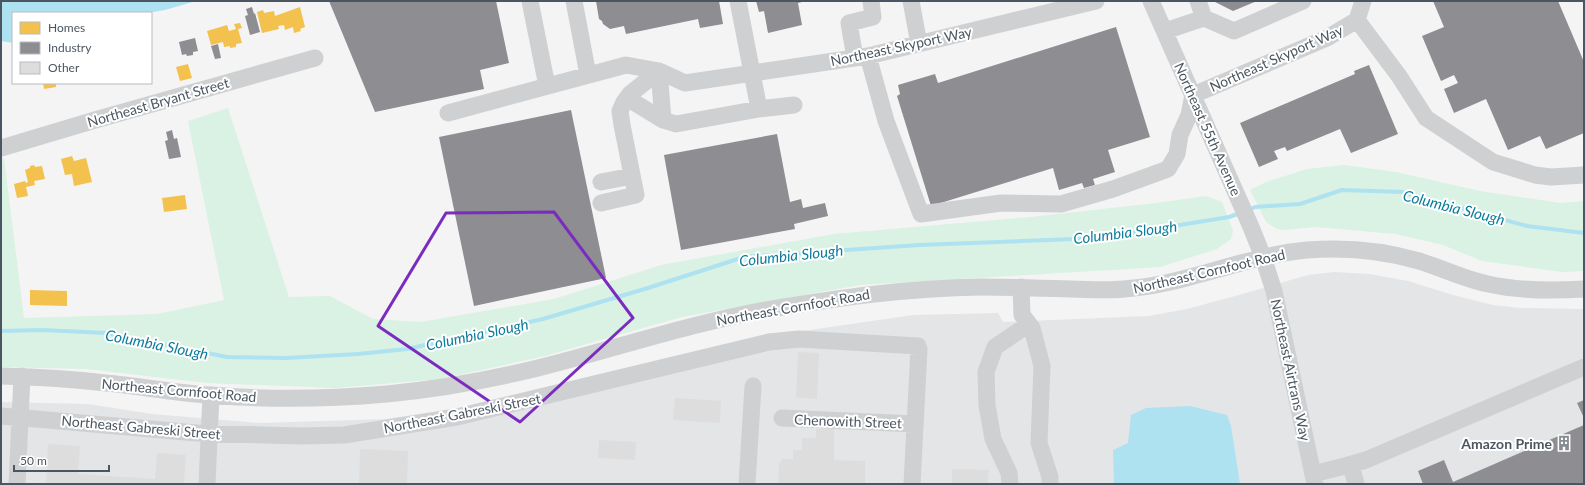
<svg xmlns="http://www.w3.org/2000/svg" width="1585" height="485" font-family="Lato,sans-serif">
<style>
.airport{fill:#e4e5e7}
.green{fill:#d9f2e3}
.water{fill:#aee2f0}
.homes{fill:#f2c14e}
.industry{fill:#8d8d92}
.lines{fill:none;stroke-linecap:round;stroke-linejoin:round}
.stream{stroke:#aee2f0;stroke-width:4}
.building{fill:#ddddde}
.minor{stroke:#ced0d2;stroke-width:17}
.marked{fill:none;stroke:#7b2cbf;stroke-width:3;stroke-linejoin:round}
.labels{text-anchor:middle;dominant-baseline:central;stroke-width:4;stroke-linejoin:round;paint-order:stroke}
.street-label{font-size:14px;fill:#4a5661;stroke:#fff}
.poi-label{font-size:14px;font-weight:bold;fill:#4a5661;stroke:#fff;text-anchor:end}
.water-label{font-size:15px;font-style:italic;fill:#0c7c9b;stroke:#fff}
</style>
<rect width="100%" height="100%" fill="#f4f4f4"/>
<!-- airport -->
<path class="airport" d="M 1334,272 L 1370,274 L 1408,281 L 1453,295 L 1493,305 L 1520,308 L 1584,309 L 1584,484 L 1,484 L 1,402 L 88,404 L 152,414 L 260,423 L 386,419 L 477,405 L 762,337 L 913,315 L 998,313 L 1003,322 L 1149,316 L 1187,309 L 1239,295 L 1308,275 Z"/>
<!-- green -->
<path class="green" d="M 228,108 L 289,297 L 330,296 L 373,319 L 421,322 L 554,299 L 661,265 L 834,234 L 1031,217 L 1164,202 L 1206,196 L 1222,202 L 1233,231 L 1231,239 L 1217,249 L 1160,267 L 860,285 L 682,317 L 545,356 L 440,379 L 336,388 L 207,383 L 86,369 L 1,367 L 1,159 L 4,158 L 24,318 L 157,314 L 224,300 L 188,121 Z
M 1344,165 L 1396,172 L 1480,191 L 1560,203 L 1584,201 L 1584,271 L 1562,272 L 1482,261 L 1443,245 L 1395,234 L 1316,227 L 1283,230 L 1277,229 L 1266,222 L 1250,190 L 1266,182 L 1307,169 Z"/>
<!-- water -->
<path class="water" d="M 1,1 L 196,1 L 165,10 L 147,13 L 13,13 L 13,43 L 1,41 Z
M 1190,406 L 1227,415 L 1231,426 L 1240,484 L 1114,484 L 1113,450 L 1128,443 L 1131,415 L 1146,408 Z"/>
<!-- homes -->
<path class="homes" d="M 300,7 L 305,27 L 300,29 L 301,31 L 294,33 L 293,27 L 285,30 L 284,25 L 278,26 L 279,29 L 262,33 L 257,12 L 263,10 L 264,13 L 274,11 L 275,16 Z
M 240,23 L 242,28 L 238,29 L 242,43 L 236,44 L 236,47 L 230,48 L 230,46 L 224,47 L 223,42 L 211,45 L 207,31 L 227,25 L 229,31 L 236,29 L 234,24 Z
M 188,64 L 192,78 L 180,81 L 176,67 Z
M 43,83 L 56,83 L 56,87 L 44,89 Z
M 72,156 L 74,161 L 86,158 L 92,182 L 74,186 L 72,174 L 65,175 L 61,159 Z
M 34,165 L 35,167 L 42,166 L 45,179 L 34,181 L 35,185 L 26,187 L 28,196 L 17,198 L 14,184 L 25,181 L 26,183 L 28,182 L 25,170 L 30,168 L 30,166 Z
M 185,195 L 187,209 L 164,212 L 162,198 Z
M 30,290 L 67,291 L 67,306 L 30,305 Z"/>
<!-- industry -->
<path class="industry" d="M 329,1 L 496,1 L 509,63 L 480,70 L 484,89 L 375,112 Z
M 596,1 L 719,1 L 723,24 L 700,28 L 698,19 L 626,34 L 624,26 L 610,29 L 603,24 L 602,21 L 599,19 Z
M 756,1 L 806,1 L 798,3 L 802,25 L 768,33 L 764,11 L 759,12 Z
M 1213,1 L 1257,1 L 1233,11 Z
M 1433,1 L 1558,1 L 1584,62 L 1584,133 L 1546,149 L 1540,136 L 1508,150 L 1486,99 L 1454,113 L 1444,89 L 1458,83 L 1454,75 L 1441,81 L 1422,36 L 1444,27 Z
M 252,7 L 254,14 L 255,13 L 260,32 L 250,35 L 245,16 L 248,15 L 246,9 Z
M 1116,27 L 1150,137 L 1108,150 L 1115,172 L 1093,179 L 1095,185 L 1084,188 L 1082,183 L 1059,190 L 1053,168 L 931,206 L 897,96 L 900,94 L 898,85 L 935,74 L 938,83 Z
M 195,38 L 198,51 L 193,52 L 193,55 L 187,56 L 186,54 L 182,55 L 179,42 Z
M 218,44 L 221,58 L 215,59 L 211,46 Z
M 1369,65 L 1398,134 L 1351,153 L 1340,129 L 1287,151 L 1285,147 L 1274,151 L 1278,159 L 1259,167 L 1240,123 L 1355,74 L 1354,71 Z
M 571,110 L 606,278 L 474,306 L 439,137 Z
M 172,130 L 174,139 L 177,138 L 181,157 L 169,159 L 165,141 L 168,140 L 166,132 Z
M 777,134 L 790,202 L 801,199 L 803,208 L 825,203 L 828,216 L 794,224 L 795,229 L 681,250 L 664,155 Z
M 1584,400 L 1584,418 L 1577,403 Z
M 1584,425 L 1584,484 L 1423,484 L 1418,471 L 1444,460 L 1453,482 Z"/>
<g class="lines">
<!-- stream -->
<path class="stream" d="M 1248,210 L 1255,207 L 1300,204 L 1342,190 L 1403,192 L 1527,226 L 1584,233
M 1,331 L 42,330 L 107,333 L 227,357 L 286,358 L 358,354 L 407,349 L 543,319 L 648,288 L 744,257 L 919,245 L 1100,238 L 1229,217 L 1240,213"/>
</g>
<!-- building -->
<path class="building" d="M 798,352 L 819,353 L 817,399 L 796,397 Z
M 675,398 L 721,401 L 720,423 L 673,420 Z
M 816,429 L 834,429 L 834,460 L 865,461 L 865,484 L 778,484 L 779,464 L 782,459 L 793,459 L 793,450 L 802,450 L 802,438 L 816,438 Z
M 599,440 L 636,442 L 635,460 L 598,458 Z
M 48,444 L 80,446 L 78,474 L 155,479 L 157,453 L 186,455 L 184,484 L 46,484 Z
M 360,449 L 408,451 L 407,484 L 359,484 Z
M 952,469 L 989,470 L 988,484 L 952,484 Z"/>
<g class="lines">
<!-- minor -->
<path class="minor" d="M 530,1 L 547,86
M 574,1 L 588,75
M 911,1 L 919,44
M 1151,1 L 1251,227 L 1263,257 L 1274,291 L 1315,484
M 1198,1 L 1204,18
M 1357,20 L 1399,76 L 1426,118 L 1493,162 L 1535,175 L 1551,177 L 1584,175
M 1357,20 L 1363,1
M 1165,31 L 1204,18 L 1234,31 L 1303,1
M 868,56 L 886,121 L 921,214 L 1001,203 L 1061,204 L 1113,189 L 1168,169 L 1177,154 L 1180,135 L 1189,115 L 1193,95 L 1327,38 L 1357,20
M 855,58 L 849,23 L 873,17 L 871,1
M 659,71 L 663,120
M 627,98 L 663,120 L 676,124 L 759,109 L 738,1
M 759,109 L 794,105
M 448,113 L 626,65 L 659,71 L 685,83 L 868,56 L 1096,1
M 1,148 L 95,120 L 315,58
M 601,182 L 632,176
M 601,203 L 636,195 L 622,125 L 620,111 L 624,102 L 630,94 L 659,71
M 1021,287 L 1022,315 L 1032,328 L 1042,366 L 1039,443 L 1050,477 L 1050,484
M 1,376 C 36,377 71,379 106,383 C 140,386 175,393 210,395 C 269,400 328,399 387,394 C 438,389 489,380 538,368 C 614,349 688,324 765,310 C 837,298 907,288 981,287 C 1010,287 1040,288 1070,289 C 1091,290 1113,291 1134,288 C 1193,282 1248,255 1307,250 C 1345,247 1382,250 1419,261 C 1442,268 1464,279 1488,284 C 1519,291 1552,291 1584,289
M 1,416 L 197,433 L 300,436 L 344,435 L 457,417 L 769,342 L 799,339 L 918,346 L 919,349 L 912,484
M 782,418 L 915,424
M 1351,465 L 1356,484
M 1313,474 L 1345,466 L 1366,460 L 1584,367
M 17,484 L 22,376
M 207,484 L 211,395
M 747,484 L 753,386
M 1010,484 L 1009,473 L 993,439 L 987,405 L 986,372 L 995,347 L 1029,324"/>
</g>
<!-- marked area -->
<path class="marked" d="M 554,212 L 633,318 L 520,422 L 378,326 L 446,213 Z"/>
<!-- icons -->
<defs>
<symbol id="building-bare" viewBox="-9 -9 18 18"><path d="M-4-6H4V6H1V3H-1V6H-4ZM-2.5-4.3h1.7v1.8h-1.7ZM.8-4.3h1.7v1.8H.8ZM-2.5-1h1.7V.8h-1.7ZM.8-1h1.7V.8H.8Z" fill="#868d94" stroke="#fff" stroke-width="2.5" paint-order="stroke"/></symbol>
</defs>
<g fill-rule="evenodd">
<use href="#building-bare" x="1553" y="432" width="22" height="22"/>
</g>
<g class="labels">
<!-- street labels -->
<g class="street-label">
<text transform="translate(901 46) rotate(-12)">Northeast Skyport Way</text>
<text transform="translate(1276 58) rotate(-24)">Northeast Skyport Way</text>
<text transform="translate(158 102) rotate(-16)">Northeast Bryant Street</text>
<text transform="translate(1208 129) rotate(66)">Northeast 55th Avenue</text>
<text transform="translate(1209 271) rotate(-13)">Northeast Cornfoot Road</text>
<text transform="translate(793 307) rotate(-10)">Northeast Cornfoot Road</text>
<text transform="translate(1291 370) rotate(78)">Northeast Airtrans Way</text>
<text transform="translate(179 390) rotate(5)">Northeast Cornfoot Road</text>
<text transform="translate(462 413) rotate(-11)">Northeast Gabreski Street</text>
<text transform="translate(848 421) rotate(2)">Chenowith Street</text>
<text transform="translate(141 427) rotate(5)">Northeast Gabreski Street</text>
</g>
<!-- poi labels -->
<g class="poi-label">
<text x="1552" y="443">Amazon Prime</text>
</g>
<!-- water labels -->
<g class="water-label">
<text transform="translate(1454 207) rotate(14)">Columbia Slough</text>
<text transform="translate(1125 232) rotate(-7)">Columbia Slough</text>
<text transform="translate(791 255) rotate(-6)">Columbia Slough</text>
<text transform="translate(477 334) rotate(-12)">Columbia Slough</text>
<text transform="translate(157 344) rotate(11)">Columbia Slough</text>
</g>
</g>
<!-- border -->
<rect width="1585" height="485" fill="none" stroke="#4a5661" stroke-width="4"/>
<!-- legend -->
<rect x="12" y="12" width="140" height="72" fill="#ffffff" stroke="#b7bbc0"/>
<rect x="20" y="22" width="20" height="12" fill="#f2c14e" stroke="#b7bbc0"/>
<text x="48" y="32" font-size="12" fill="#4a5661">Homes</text>
<rect x="20" y="42" width="20" height="12" fill="#8d8d92" stroke="#b7bbc0"/>
<text x="48" y="52" font-size="12" fill="#4a5661">Industry</text>
<rect x="20" y="62" width="20" height="12" fill="#ddddde" stroke="#b7bbc0"/>
<text x="48" y="72" font-size="12" fill="#4a5661">Other</text>
<!-- scale -->
<path d="M14 465v6h95v-6" fill="none" stroke="#4a5661" stroke-width="2"/>
<text x="20" y="465" font-size="12" fill="#4a5661" stroke="#ffffff" stroke-width="3" paint-order="stroke">50 m</text>
</svg>
